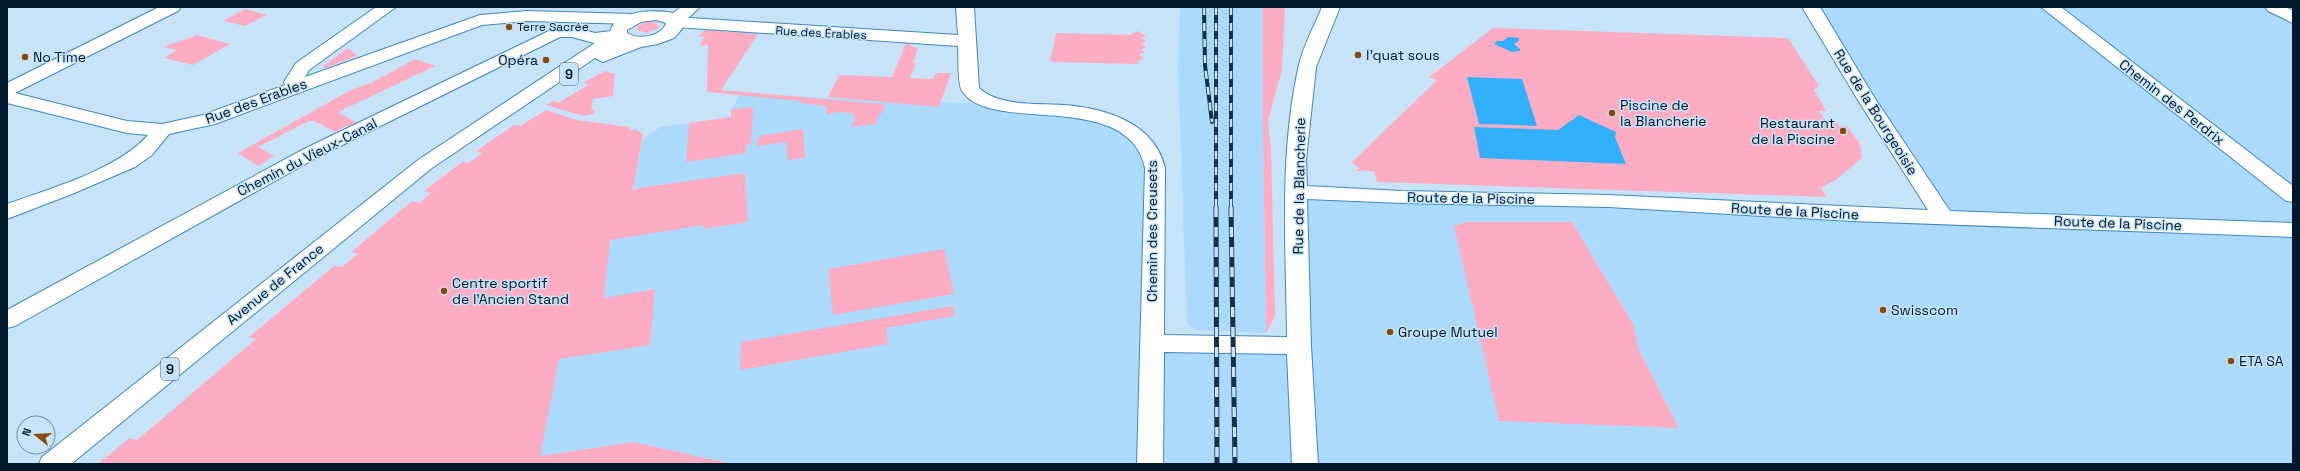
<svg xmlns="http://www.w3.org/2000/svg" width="2300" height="471" font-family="'Space Grotesk',sans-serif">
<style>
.built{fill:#abdafd}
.green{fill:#feacc3}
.water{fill:#33b0fb}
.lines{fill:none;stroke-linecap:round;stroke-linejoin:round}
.street-casing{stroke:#3f88ba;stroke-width:2}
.secondary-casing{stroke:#3f88ba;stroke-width:2}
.primary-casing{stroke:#3f88ba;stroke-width:2}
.street{fill:#fff;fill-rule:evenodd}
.secondary{fill:#fff;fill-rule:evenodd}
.primary{fill:#fff;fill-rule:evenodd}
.rail-far1-casing{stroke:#173044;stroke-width:4}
.rail-casing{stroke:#173044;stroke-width:5}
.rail-far1{stroke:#c7e3f8;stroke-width:2.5;stroke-dasharray:8;stroke-linecap:butt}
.rail{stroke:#c7e3f8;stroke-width:3.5;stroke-dasharray:10;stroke-linecap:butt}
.poi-dot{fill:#864b04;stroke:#c7e3f8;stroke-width:1.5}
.labels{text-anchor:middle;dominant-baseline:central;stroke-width:3;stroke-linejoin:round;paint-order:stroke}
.far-poi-label{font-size:12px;fill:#00182c;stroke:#c7e3f8;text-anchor:start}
.far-street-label{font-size:12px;fill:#00182c;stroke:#c7e3f8}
.shield{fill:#c7e3f8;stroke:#3c5569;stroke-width:1}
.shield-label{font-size:13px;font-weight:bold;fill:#00182c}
.poi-label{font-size:14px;fill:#00182c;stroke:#c7e3f8;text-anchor:start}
.street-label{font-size:14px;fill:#00182c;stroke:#c7e3f8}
</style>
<rect width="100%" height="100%" fill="#c7e3f8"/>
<!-- built -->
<path class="built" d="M 1180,7 L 1263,7 L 1263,119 L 1266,333 L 1196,330 L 1187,323 L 1178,70 Z
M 1811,7 L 2293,7 L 2293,464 L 732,464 L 634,442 L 540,456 L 568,308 L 632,196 L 643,139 L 660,127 L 731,117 L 731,110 L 740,95 L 996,104 L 1076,112 L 1145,142 L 1151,342 L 1298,346 L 1296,192 L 1942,217 Z"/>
<!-- green -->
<path class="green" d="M 1263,7 L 1285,7 L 1282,70 L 1268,120 L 1271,151 L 1275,316 L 1266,333 L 1263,119 Z
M 245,9 L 267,15 L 245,26 L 223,21 Z
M 647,22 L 657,23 L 659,28 L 647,33 L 636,30 L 637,26 Z
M 1493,28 L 1788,38 L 1819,86 L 1814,90 L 1826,111 L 1819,111 L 1825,120 L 1835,121 L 1838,126 L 1847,126 L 1860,144 L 1862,158 L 1837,179 L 1821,188 L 1827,197 L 1377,182 L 1374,171 L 1355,171 L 1359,168 L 1352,162 L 1437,80 L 1429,77 Z
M 705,30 L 758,34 L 721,90 L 883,104 L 885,107 L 881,114 L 878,115 L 876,124 L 850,127 L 855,120 L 852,113 L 838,112 L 826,115 L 826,106 L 801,103 L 800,101 L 707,92 L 708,45 L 699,46 L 705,37 L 698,36 Z
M 1137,31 L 1146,36 L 1141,38 L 1146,41 L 1142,44 L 1146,47 L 1141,50 L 1145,52 L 1139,55 L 1144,58 L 1138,61 L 1138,64 L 1050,62 L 1056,33 L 1130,35 Z
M 197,35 L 230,44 L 193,65 L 164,58 L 177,50 L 163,47 C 175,41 185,41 197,35 Z
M 906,43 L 918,49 L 913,63 L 916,63 L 910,78 L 933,79 L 936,73 L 951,73 L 939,107 L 828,97 L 839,75 L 892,77 Z
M 348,48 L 357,56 L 325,68 L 322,67 Z
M 415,59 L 435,66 L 338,112 L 360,125 L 356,128 L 346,126 L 335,132 L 314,121 L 309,121 L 258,147 L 274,156 L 258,166 L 238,153 L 349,91 L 373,82 Z
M 605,71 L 615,74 L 613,96 L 593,99 L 591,109 L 595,109 L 594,114 L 583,116 L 546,105 L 553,101 L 558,103 L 588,85 L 584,82 Z
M 750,107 L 753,108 L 751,144 L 746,145 L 746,153 L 686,162 L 689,123 L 731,117 L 731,110 Z
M 546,110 L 577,120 L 630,127 L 628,129 L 631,131 L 635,129 L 643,134 L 633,191 L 638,188 L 745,173 L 748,222 L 704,229 L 704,225 L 610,240 L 604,298 L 655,289 L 650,345 L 559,359 L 540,456 L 634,442 L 732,464 L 98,464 L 129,438 L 137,440 L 256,339 L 249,337 L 334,266 L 342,267 L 358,254 L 351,252 L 412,201 L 419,203 L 431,193 L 424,191 L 462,162 L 469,163 L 482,153 L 476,151 L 514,125 L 520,126 Z
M 803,129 L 805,158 L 788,160 L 786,142 L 756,146 L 759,136 Z
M 1466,222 L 1572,222 L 1633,324 L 1639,350 L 1679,428 L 1499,421 L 1454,226 Z
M 944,249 L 954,294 L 833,315 L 828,269 Z
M 953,306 L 955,316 L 886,328 L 888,344 L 740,370 L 741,342 Z"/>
<!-- water -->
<path class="water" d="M 1508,37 L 1519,38 L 1519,41 L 1514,44 L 1520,49 L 1520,51 L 1512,52 L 1494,44 L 1497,41 L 1503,41 Z
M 1467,77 L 1522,79 L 1537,126 L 1479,124 Z
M 1579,115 L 1616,132 L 1615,137 L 1626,164 L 1480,158 L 1474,127 L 1558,130 Z"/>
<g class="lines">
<defs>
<path id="street" d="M 159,7 L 181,7 L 178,11 L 15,93 L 127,121 L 162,124 L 203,115 L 285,85 L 284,82 L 296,63 L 376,7 L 396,7 L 309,70 L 305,77 L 480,15 L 527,11 L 633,14 L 639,15 L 642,19 L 639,23 L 633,24 L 527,21 L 482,25 L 215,124 L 169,134 L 152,155 L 135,167 L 72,194 L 7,219 L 7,204 C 49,189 119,169 148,135 L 127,133 L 7,103 L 7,83 Z
M 956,7 L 974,7 L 979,88 C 1000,107 1037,103 1064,105 C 1105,108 1155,123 1165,168 L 1164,335 L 1287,337 C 1286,248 1279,157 1298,69 C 1302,48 1314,27 1322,7 L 1340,7 L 1316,67 L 1306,160 L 1307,186 L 1402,191 L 1609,195 L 1928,210 L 1856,97 L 1802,7 L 1820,7 L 1874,97 L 1950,211 L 2293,223 L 2293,237 L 1851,221 L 1609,207 L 1402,203 L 1307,199 L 1311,346 L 1318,464 L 1292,464 L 1287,354 L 1164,352 L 1163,464 L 1137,464 L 1145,168 C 1132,104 1040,121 993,109 C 985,107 975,104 968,98 C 966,95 962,92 961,89 C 957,76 959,59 958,46 L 675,27 L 669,26 L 666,22 L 669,18 L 675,17 L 958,35 Z
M 2041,7 L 2061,7 L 2293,186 L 2293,202 L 2286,201 Z
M 557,27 L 573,27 L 595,33 L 618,30 L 624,31 L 627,35 L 624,39 L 594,43 L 572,37 L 560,37 L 318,157 L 15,326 L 7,328 L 7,310 L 304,149 Z"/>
<path id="secondary" d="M 2265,7 L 2286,7 L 2293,11 L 2293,23 L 2268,11 Z"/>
<path id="primary" d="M 681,7 L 700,7 L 684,22 L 682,29 L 674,38 L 658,44 L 641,47 L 603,62 L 595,58 L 432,168 L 71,464 L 39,464 L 42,457 L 418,160 L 610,33 C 613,10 656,9 673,13 ZM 656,20 L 666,23 C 662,37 638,40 627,33 L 627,30 L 641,22 Z"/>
</defs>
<!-- street casing -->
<use href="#street" class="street-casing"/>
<!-- secondary casing -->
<use href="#secondary" class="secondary-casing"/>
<!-- primary casing -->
<use href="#primary" class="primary-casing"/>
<!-- street -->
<use href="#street" class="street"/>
<!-- secondary -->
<use href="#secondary" class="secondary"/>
<!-- primary -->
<use href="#primary" class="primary"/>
<defs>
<path id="rail-far1" d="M 1204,7 L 1205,65 L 1212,122
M 1216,7 L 1216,208
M 1231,7 L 1231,208"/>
<path id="rail" d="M 1216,207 L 1217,464
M 1231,207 L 1235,464"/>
</defs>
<!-- rail-far1 casing -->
<use href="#rail-far1" class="rail-far1-casing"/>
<!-- rail casing -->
<use href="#rail" class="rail-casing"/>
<!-- rail-far1 -->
<use href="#rail-far1" class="rail-far1"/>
<!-- rail -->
<use href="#rail" class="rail"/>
</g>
<!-- markers -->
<g class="poi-dot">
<circle cx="509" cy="27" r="4"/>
<circle cx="1358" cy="55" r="4"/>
<circle cx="25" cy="57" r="4"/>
<circle cx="546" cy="60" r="4"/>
<circle cx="1612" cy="113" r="4"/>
<circle cx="1843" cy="131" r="4"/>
<circle cx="444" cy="291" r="4"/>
<circle cx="1883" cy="310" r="4"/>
<circle cx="1390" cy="332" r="4"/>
<circle cx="2231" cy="361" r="4"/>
</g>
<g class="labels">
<!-- far-poi labels -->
<g class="far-poi-label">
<text x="517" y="27">Terre Sacrée</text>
</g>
<!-- far-street labels -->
<g class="far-street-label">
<text transform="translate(821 33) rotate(3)">Rue des Érables</text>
</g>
<!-- shield labels -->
<g class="shield">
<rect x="560" y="63" width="18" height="22" rx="3"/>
<rect x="161" y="358" width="18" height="22" rx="3"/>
</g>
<g class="shield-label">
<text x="569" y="74">9</text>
<text x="170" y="369">9</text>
</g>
<!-- poi labels -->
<g class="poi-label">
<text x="1366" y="55">l'quat sous</text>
<text x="33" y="57">No Time</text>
<text x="538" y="60" text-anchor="end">Opéra</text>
<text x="1620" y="105">Piscine de<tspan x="1620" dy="16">la Blancherie</tspan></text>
<text x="1835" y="123" text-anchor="end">Restaurant<tspan x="1835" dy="16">de la Piscine</tspan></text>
<text x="452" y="283">Centre sportif<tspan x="452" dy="16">de l'Ancien Stand</tspan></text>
<text x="1891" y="310">Swisscom</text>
<text x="1398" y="332">Groupe Mutuel</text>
<text x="2239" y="361">ETA SA</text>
</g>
<!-- street labels -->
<g class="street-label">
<text transform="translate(256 101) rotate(-20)">Rue des Erables</text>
<text transform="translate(2172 102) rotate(38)">Chemin des Perdrix</text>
<text transform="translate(1876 112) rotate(58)">Rue de la Bourgeoisie</text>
<text transform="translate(307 157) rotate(-27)">Chemin du Vieux-Canal</text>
<text transform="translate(1299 186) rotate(-89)">Rue de la Blancherie</text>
<text transform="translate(1471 198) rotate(1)">Route de la Piscine</text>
<text transform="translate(1795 211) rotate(3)">Route de la Piscine</text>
<text transform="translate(2118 223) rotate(2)">Route de la Piscine</text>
<text transform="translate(1152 231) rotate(-90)">Chemin des Creusets</text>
<text transform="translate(275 284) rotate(-39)">Avenue de France</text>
</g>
</g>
<!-- border -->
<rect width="2300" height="471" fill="none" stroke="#00182c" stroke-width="16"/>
<!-- north arrow -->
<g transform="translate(36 435) rotate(288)"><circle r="19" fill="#c7e3f8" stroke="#7792a6"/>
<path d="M0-3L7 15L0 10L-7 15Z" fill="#864b04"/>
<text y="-6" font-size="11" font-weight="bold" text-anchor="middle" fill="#00182c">N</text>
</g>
</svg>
